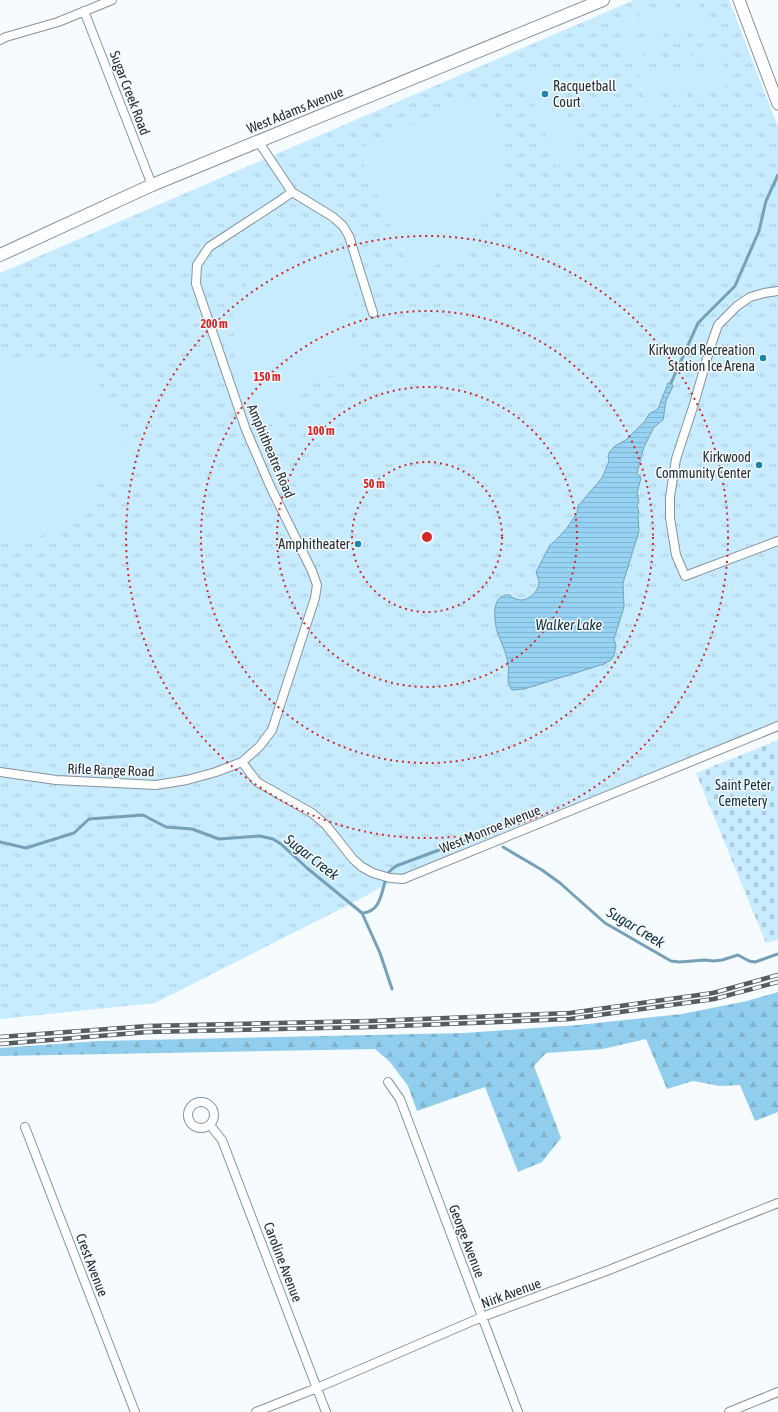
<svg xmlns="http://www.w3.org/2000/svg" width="778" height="1412" font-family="'Asap Condensed',sans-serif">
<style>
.forest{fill:url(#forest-firs)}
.cemetery{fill:url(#cemetery-stones)}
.park{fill:url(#park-tufts)}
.pitch{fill:#c7ebff}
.water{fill:url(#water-rules);stroke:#75a1b8}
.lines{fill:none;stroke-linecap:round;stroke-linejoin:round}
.stream{stroke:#75a1b8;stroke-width:3}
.minor-casing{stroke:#85939c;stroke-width:10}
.tertiary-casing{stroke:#85939c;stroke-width:13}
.secondary-casing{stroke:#85939c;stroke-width:14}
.minor{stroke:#fff;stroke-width:8}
.tertiary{stroke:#fff;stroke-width:11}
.secondary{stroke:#fff;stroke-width:12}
.rail-casing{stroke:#565c5f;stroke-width:4.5}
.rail{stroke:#f5fbff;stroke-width:3;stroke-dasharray:9;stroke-linecap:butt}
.ring{fill:none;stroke:#d62828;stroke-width:2;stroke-dasharray:2 4}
.poi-dot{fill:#1c83ac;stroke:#f5fbff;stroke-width:1.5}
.labels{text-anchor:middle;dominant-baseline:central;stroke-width:3;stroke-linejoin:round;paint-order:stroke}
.poi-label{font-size:14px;fill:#272d30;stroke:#f5fbff;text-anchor:end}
.street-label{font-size:14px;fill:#272d30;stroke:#f5fbff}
.park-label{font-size:14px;fill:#122f3d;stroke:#f5fbff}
.water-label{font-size:15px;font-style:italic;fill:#14303e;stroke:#f5fbff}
.centre{fill:#d62828;stroke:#f5fbff;stroke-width:2}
.ring-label{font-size:12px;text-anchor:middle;font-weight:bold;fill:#d62828;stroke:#f5fbff;stroke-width:3;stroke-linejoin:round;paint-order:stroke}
</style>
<defs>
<pattern id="forest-firs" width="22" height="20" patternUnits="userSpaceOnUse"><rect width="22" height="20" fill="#91ceed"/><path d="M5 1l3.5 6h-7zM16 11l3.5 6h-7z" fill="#7db1cc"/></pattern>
<pattern id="cemetery-stones" width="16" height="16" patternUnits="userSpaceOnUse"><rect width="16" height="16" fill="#c7ebff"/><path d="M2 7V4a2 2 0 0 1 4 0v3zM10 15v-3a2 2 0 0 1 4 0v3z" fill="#abcadb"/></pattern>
<pattern id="park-tufts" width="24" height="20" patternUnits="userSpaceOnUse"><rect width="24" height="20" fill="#c7ebff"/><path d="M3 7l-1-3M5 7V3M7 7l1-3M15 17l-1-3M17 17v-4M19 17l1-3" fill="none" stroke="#abcadb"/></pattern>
<pattern id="water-rules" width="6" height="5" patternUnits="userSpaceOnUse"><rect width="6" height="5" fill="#96d3f3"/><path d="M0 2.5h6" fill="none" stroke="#81b5d1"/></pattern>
</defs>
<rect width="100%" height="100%" fill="#f5fbff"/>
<!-- forest -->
<path class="forest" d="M 778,992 L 778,1112 L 755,1121 L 740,1085 L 720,1086 L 693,1081 L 667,1089 L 646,1039 L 603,1049 L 546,1053 L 534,1066 L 561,1138 L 542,1162 L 518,1172 L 485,1087 L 417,1111 L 408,1086 L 390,1062 L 375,1049 L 0,1056 L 0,1048 L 99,1041 L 464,1033 L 578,1025 L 682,1014 L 747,1001 Z"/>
<!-- cemetery -->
<path class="cemetery" d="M 778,740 L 778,940 L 766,943 L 696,773 Z"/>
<!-- park -->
<path class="park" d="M 634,0 L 729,0 L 778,127 L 778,721 L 504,832 L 407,873 L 362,898 L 155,1003 L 0,1019 L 0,273 Z"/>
<!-- pitch -->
<path class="pitch" d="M 667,0 L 670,0 L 671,3 L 674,2 L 688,35 L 684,37 L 686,41 L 677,45 L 675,40 L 672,41 L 659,8 L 662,7 L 660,3 Z
M 680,0 L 698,0 L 709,27 L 706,28 L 708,33 L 699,36 L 697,32 L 693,33 Z
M 648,7 L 650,12 L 653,11 L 666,44 L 663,45 L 665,50 L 655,54 L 654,49 L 651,50 L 637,17 L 640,16 L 638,11 Z
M 626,16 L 628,21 L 631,20 L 645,53 L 642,54 L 644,59 L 634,62 L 632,58 L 629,59 L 616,26 L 619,25 L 617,20 Z
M 711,43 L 713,48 L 716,47 L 729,80 L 726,81 L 728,85 L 719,89 L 717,85 L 714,86 L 700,53 L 703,51 L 701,46 Z
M 689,51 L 691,56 L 694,55 L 707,88 L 705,89 L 707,94 L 698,98 L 696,93 L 692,94 L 679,61 L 682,60 L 680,55 Z
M 668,61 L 670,65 L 673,64 L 687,97 L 684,98 L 686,102 L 677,106 L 675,102 L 671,103 L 658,70 L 661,69 L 659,65 Z
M 647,69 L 649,73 L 652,73 L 666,106 L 663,107 L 665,111 L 655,115 L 654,111 L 650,112 L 637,79 L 640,77 L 638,73 Z
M 552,71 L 582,158 L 557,167 L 526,80 Z
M 488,91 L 503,140 L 502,179 L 486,216 L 470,240 L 448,260 L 413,277 L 357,149 Z
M 340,245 L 358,306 L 343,310 L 360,364 L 355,372 L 298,381 L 303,405 L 249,424 L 236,388 L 233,316 C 234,307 243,287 250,281 Z
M 13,356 L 20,364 L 58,363 L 88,358 L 90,363 L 100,368 L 97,380 L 104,393 L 103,399 L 106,407 L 110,412 L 116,414 L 115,419 L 117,423 L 114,424 L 136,459 L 134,468 L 95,486 L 98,491 L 92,494 L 97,504 L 45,534 L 33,539 L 23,539 L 13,536 L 0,537 L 0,361 Z"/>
<!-- water -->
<path class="water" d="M 668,383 L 671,383 L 673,386 L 666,401 L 663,420 L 654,427 L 644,447 L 637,473 L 641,478 L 637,493 L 639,502 L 637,505 L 639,513 L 638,516 L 639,531 L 623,583 L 624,607 L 614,639 L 616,646 L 614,655 L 611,660 L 604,664 L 524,689 L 512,690 C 505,680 510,674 508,664 C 507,659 506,654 504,649 C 502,643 499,637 497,631 C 494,619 491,593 510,595 L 511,597 C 514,598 518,600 520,600 C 529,601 540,590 539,581 C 538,578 537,575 536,572 L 550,545 L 554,542 L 567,528 L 577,513 L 578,506 L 602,478 L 609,461 L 608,456 L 610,451 L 615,446 L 626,440 L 645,421 L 649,414 L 658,409 Z"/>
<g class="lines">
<!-- stream -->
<path class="stream" d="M 671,383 L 698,323 L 735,286 L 759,231 L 766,201 L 778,175
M 0,842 L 26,848 L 74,833 L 89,819 L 143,815 L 166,827 L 192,829 L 219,839 L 260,836 L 273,839 L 281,844 L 307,868 L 362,913 L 380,953 L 392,989
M 503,847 L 542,870 L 560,883 L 605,923 L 671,961 L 679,962 L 705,960 L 713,961 L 722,960 L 738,955 L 749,961 L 755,962 L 778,954
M 362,913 C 384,912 381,885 389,872 C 391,870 393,868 396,866 L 474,837 L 482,836 L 486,837"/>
<defs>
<path id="minor" d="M 84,11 L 152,185
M 0,40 L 6,37 L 58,22 L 112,0
M 258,141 L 292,192 L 333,217 L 343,226 L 349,236 L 373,313
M 778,291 L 764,293 L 750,297 L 737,306 L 718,325 L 710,348 L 694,404 L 676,459 L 670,497 L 670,518 L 676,555 L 685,576 L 778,541
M 242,762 L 257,782 L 312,813 L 326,825 L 353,859 L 362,867 L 373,873 L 390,878 L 403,879 L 778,726
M 0,772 L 56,780 L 156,785 L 187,780 L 216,772 L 242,762 L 259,747 L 272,730 L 315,598 L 317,585 L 312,571 L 271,488 L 246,430 L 196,284 L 197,265 L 209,247 L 281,200 L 292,192
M 388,1082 L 400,1099 L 518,1412
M188 1115a13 13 0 1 1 26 0a13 13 0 1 1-26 0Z
M 210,1125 L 222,1140 L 326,1412
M 25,1127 L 135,1412
M 256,1412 L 317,1388 L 482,1317 L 609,1270 L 778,1203
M 729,1412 L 778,1392"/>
<path id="tertiary" d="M 739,0 L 778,104"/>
<path id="secondary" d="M 0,255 L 152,185 L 603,0"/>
</defs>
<!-- minor casing -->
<use href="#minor" class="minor-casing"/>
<!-- tertiary casing -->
<use href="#tertiary" class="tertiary-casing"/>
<!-- secondary casing -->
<use href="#secondary" class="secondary-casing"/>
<!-- minor -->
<use href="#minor" class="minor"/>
<!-- tertiary -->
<use href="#tertiary" class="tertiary"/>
<!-- secondary -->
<use href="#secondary" class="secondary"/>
<defs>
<path id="rail" d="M 0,1037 L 148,1026 L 371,1021 L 570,1013 L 713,993 L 778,975
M 0,1044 L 148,1032 L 370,1027 L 570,1019 L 714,999 L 778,982"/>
</defs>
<!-- rail casing -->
<use href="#rail" class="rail-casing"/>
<!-- rail -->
<use href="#rail" class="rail"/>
</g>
<!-- distance rings -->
<g class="ring">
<circle cx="427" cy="537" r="75"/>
<circle cx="427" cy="537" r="150"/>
<circle cx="427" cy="537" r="226"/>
<circle cx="427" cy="537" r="301"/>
</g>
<!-- markers -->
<g class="poi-dot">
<circle cx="545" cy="94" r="4"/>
<circle cx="763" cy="358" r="4"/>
<circle cx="759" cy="465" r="4"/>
<circle cx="358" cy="544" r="4"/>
</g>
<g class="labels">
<!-- poi labels -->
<g class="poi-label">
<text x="553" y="86" text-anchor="start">Racquetball<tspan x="553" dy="16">Court</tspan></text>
<text x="755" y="350">Kirkwood Recreation<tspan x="755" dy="16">Station Ice Arena</tspan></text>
<text x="751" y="457">Kirkwood<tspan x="751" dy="16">Community Center</tspan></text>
<text x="350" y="544">Amphitheater</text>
</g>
<!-- street labels -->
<g class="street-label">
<text transform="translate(130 93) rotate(69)">Sugar Creek Road</text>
<text transform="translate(295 110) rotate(-22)">West Adams Avenue</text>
<text transform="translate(271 451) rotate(67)">Amphitheatre Road</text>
<text transform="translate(111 770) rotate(2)">Rifle Range Road</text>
<text transform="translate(490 829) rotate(-22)">West Monroe Avenue</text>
<text transform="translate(467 1241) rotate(69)">George Avenue</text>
<text transform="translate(283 1262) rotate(69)">Caroline Avenue</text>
<text transform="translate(92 1265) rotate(69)">Crest Avenue</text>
<text transform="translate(511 1293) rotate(-20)">Nirk Avenue</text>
</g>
<!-- park labels -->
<g class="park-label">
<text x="743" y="785">Saint Peter<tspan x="743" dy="16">Cemetery</tspan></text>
</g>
<!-- water labels -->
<g class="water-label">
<text x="569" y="624">Walker Lake</text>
<text transform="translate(312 857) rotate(38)">Sugar Creek</text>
<text transform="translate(636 927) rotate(31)">Sugar Creek</text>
</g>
</g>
<circle cx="427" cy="537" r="6" class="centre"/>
<g class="ring-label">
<text x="214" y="328">200 m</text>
<text x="267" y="381">150 m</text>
<text x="321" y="435">100 m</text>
<text x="374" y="488">50 m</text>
</g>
</svg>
